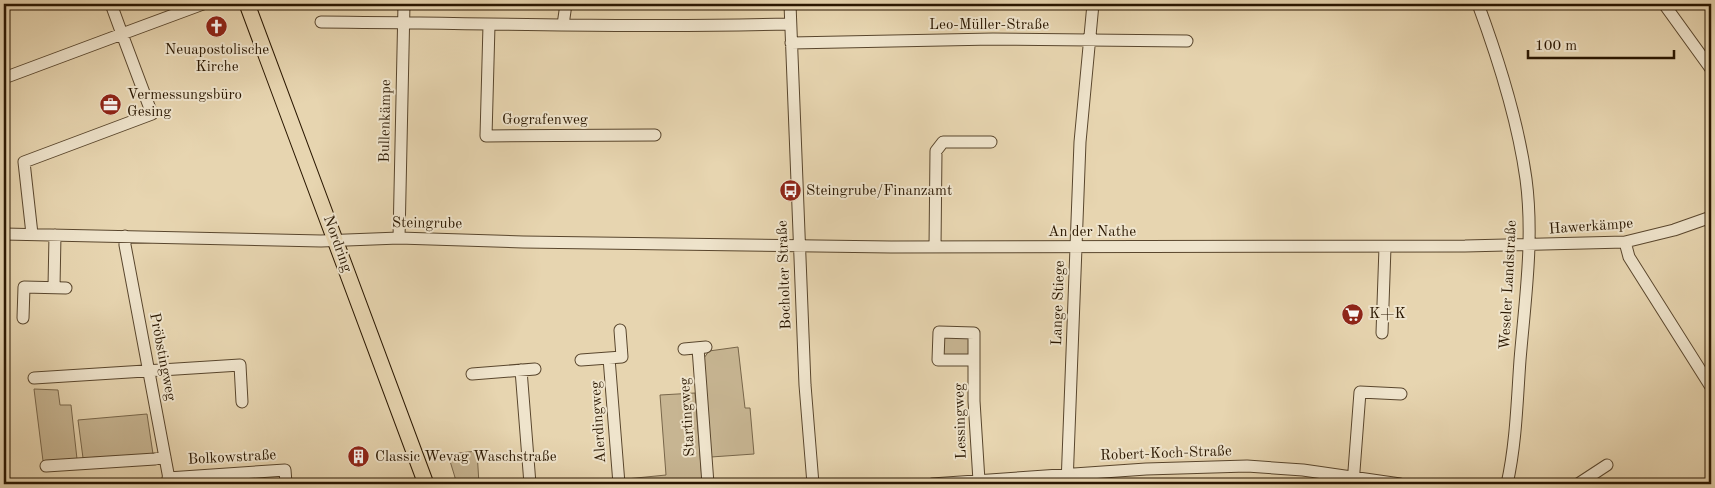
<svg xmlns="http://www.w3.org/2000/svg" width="1715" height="488" font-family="'Old Standard TT',serif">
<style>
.green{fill:#c7b592;stroke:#78664a}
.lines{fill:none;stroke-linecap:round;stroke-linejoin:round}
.minor-casing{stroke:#59462d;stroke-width:13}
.major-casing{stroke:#2a1701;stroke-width:17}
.minor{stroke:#efe4cc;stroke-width:11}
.major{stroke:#e7d5b0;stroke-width:15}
.labels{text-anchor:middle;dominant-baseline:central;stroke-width:4;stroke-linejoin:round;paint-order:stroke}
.street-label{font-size:15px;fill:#2a1701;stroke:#efe4cc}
.poi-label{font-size:15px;fill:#2a1701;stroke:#efe4cc;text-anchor:start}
</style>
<rect width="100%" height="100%" fill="#e7d5b0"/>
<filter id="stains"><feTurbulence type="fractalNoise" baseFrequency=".004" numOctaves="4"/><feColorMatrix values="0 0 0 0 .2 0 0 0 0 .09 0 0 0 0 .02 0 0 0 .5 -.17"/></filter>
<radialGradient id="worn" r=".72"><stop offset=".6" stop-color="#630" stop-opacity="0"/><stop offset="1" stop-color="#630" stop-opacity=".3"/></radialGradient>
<!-- green -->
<path class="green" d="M 943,337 L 969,337 L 969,356 L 942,356 Z
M 738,347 L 745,408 L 750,408 L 754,454 L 711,457 L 704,358 L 709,351 Z
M 34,389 L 58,390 L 60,405 L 71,405 L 77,459 L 43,461 Z
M 695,393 L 702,479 L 667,481 L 667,484 L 626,484 L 626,479 L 666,475 L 660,395 Z
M 147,414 L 153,454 L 83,458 L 78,420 Z
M 477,451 L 479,484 L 457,484 L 450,461 L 450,454 Z"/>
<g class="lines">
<defs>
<path id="minor" d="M 790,4 L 805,385 L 813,484
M 1478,4 C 1498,58 1518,121 1526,179 C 1534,239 1525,300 1520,360 C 1517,402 1516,444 1507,484
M 1664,4 L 1711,69
M 321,22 C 477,23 634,28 790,24
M 489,25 L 486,136 L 655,135
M 563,25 L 566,4
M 791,43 L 993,39 L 1187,41
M 4,78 L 122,34 L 111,4
M 4,234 L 321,241 L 399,238 L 523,242 L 891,247 L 1465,246 L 1625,242 L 1674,230 L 1711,217
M 32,234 L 24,162 L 152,114 L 122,34 L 203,4
M 125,236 L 125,245 L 170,484
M 399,238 L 404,4
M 1625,242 L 1629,257 L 1711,387
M 935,247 L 936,151 L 943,142 L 991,142
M 54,287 L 55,235
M 23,318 L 24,287 L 66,288
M 1382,333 L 1385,247
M 698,348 L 708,484
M 684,349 L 706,347
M 609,358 L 619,484
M 581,360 L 622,357 L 620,330
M 974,360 L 938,360 L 939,332 L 974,333 L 974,401 L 979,481
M 521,370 L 530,484
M 472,374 L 535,369
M 34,378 L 240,365 L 242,402
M 46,466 L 155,459 L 165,457
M 168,478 L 285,470 L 286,483
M 932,484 L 1146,469 L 1247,466 L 1303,470 L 1400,484
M 1067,484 L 1080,142 L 1093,4
M 1353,484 L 1360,392 L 1401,394
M 1578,484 L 1607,465"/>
<path id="major" d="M 247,4 L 426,484"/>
</defs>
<!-- minor casing -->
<use href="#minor" class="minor-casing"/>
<!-- major casing -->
<use href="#major" class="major-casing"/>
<!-- minor -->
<use href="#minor" class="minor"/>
<!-- major -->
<use href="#major" class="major"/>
</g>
<!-- icons -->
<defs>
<symbol id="church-disc" viewBox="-11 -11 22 22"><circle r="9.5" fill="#8f2418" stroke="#efe4cc"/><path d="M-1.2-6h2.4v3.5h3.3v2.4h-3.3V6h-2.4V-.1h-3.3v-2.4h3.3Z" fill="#fff"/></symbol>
<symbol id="office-disc" viewBox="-11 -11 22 22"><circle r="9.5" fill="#8f2418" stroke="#efe4cc"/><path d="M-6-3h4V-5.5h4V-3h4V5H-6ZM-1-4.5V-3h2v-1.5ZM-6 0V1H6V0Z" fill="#fff"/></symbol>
<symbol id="bus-disc" viewBox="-11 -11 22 22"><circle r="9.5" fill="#8f2418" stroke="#efe4cc"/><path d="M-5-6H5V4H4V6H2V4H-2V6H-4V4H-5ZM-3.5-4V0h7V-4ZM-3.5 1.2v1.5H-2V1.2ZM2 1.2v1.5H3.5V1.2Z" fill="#fff"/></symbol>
<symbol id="supermarket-disc" viewBox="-11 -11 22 22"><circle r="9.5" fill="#8f2418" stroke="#efe4cc"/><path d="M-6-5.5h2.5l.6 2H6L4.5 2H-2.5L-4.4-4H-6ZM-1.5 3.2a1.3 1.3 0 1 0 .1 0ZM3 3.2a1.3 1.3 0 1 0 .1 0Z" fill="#fff"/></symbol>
<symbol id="building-disc" viewBox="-11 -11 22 22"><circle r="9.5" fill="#8f2418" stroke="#efe4cc"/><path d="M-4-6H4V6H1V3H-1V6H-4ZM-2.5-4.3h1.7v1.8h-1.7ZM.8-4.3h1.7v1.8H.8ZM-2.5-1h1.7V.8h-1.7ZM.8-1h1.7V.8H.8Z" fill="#fff"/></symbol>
</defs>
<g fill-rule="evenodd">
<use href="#church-disc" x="204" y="14" width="25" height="25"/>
<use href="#office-disc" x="98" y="92" width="25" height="25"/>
<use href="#bus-disc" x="778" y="178" width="25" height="25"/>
<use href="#supermarket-disc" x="1340" y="302" width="25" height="25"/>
<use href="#building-disc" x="346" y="444" width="25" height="25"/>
</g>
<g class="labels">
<!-- street labels -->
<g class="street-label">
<text x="989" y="25">Leo-Müller-Straße</text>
<text x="545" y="120">Gografenweg</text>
<text transform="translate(386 121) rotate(-89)">Bullenkämpe</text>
<text transform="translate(427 224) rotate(1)">Steingrube</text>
<text transform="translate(1591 227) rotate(-4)">Hawerkämpe</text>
<text x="1092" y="232">An der Nathe</text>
<text transform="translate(337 244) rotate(70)">Nordring</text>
<text transform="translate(785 275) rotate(-92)">Bocholter Straße</text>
<text transform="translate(1509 285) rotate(-87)">Weseler Landstraße</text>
<text transform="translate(1059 303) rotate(-88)">Lange Stiege</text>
<text transform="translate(162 357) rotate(79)">Pröbstingweg</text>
<text transform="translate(688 417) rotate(-94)">Startingweg</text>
<text transform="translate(961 421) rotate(-92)">Lessingweg</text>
<text transform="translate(599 422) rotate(-94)">Alerdingweg</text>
<text transform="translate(1166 454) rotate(-2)">Robert-Koch-Straße</text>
<text transform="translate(232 458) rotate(-3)">Bolkowstraße</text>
</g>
<!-- poi labels -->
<g class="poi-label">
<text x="217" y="50" text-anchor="middle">Neuapostolische<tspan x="217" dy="17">Kirche</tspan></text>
<text x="127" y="95">Vermessungsbüro<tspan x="127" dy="17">Gesing</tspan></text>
<text x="806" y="191">Steingrube/Finanzamt</text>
<text x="1369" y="314">K+K</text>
<text x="375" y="457">Classic Wevag Waschstraße</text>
</g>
</g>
<!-- margin -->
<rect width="1715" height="488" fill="none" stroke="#e7d5b0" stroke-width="20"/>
<rect x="5" y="5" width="1705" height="478" fill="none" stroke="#2a1701" stroke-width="2.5"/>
<rect x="10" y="10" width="1695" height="468" fill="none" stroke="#2a1701"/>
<!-- scale -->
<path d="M1528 50v8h146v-8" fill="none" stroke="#2a1701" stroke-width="2.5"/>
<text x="1535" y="50" font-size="15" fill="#2a1701" stroke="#efe4cc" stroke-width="4" paint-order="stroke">100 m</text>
<rect width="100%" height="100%" filter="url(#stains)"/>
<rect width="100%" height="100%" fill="url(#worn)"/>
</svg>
